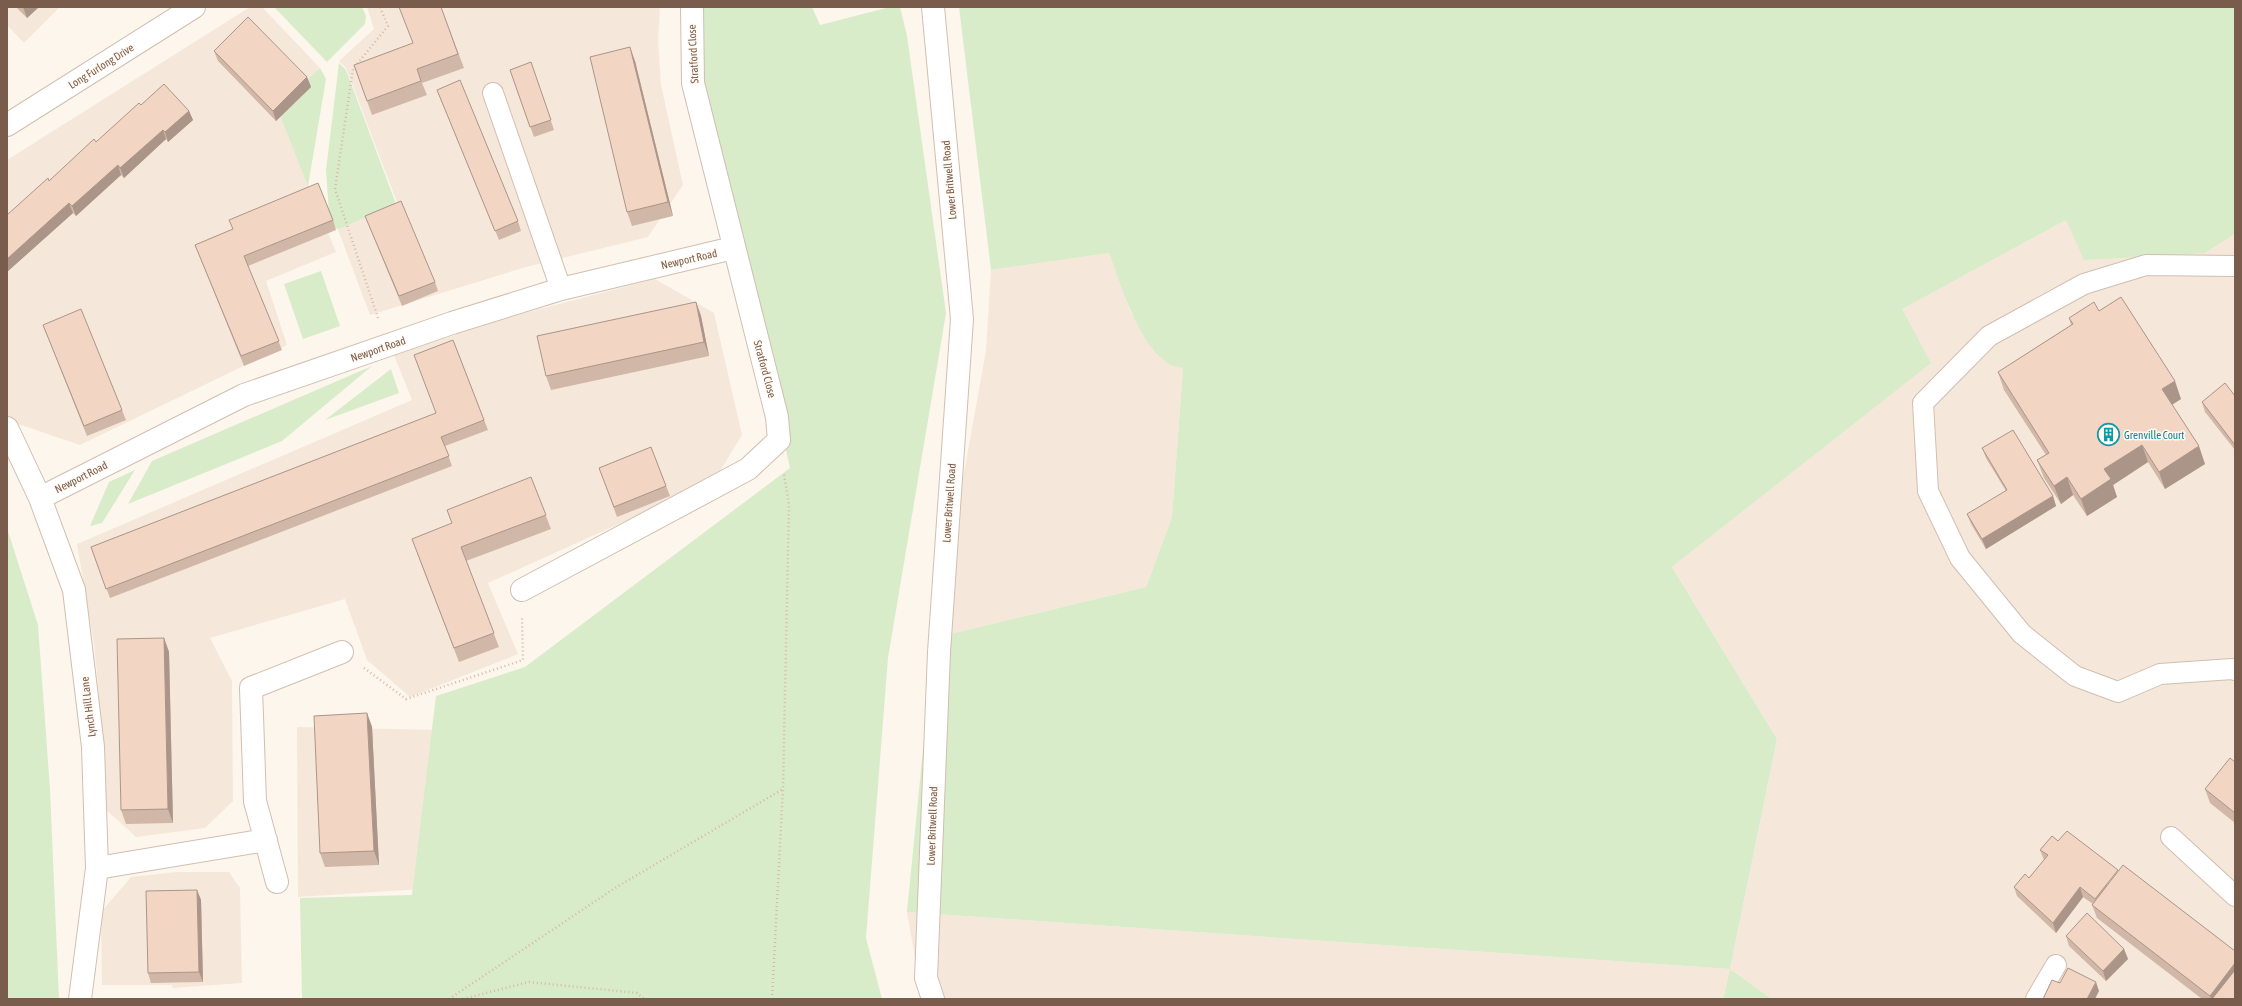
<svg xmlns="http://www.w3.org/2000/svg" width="2242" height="1006" font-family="'Asap Condensed',sans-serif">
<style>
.residential{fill:#f5e8da}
.green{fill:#d8ecc9}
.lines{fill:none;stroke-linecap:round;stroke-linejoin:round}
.service-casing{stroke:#d1beb0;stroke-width:22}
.minor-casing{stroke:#d1beb0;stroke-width:24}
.tertiary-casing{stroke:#d1beb0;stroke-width:24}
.path{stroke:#d9b8a5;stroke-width:2.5;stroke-dasharray:1 3;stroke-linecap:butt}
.service{stroke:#fff;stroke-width:20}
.minor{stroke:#fff;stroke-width:22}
.tertiary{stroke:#fff;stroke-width:22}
.wall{fill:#d1b7a8}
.shaded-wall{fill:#aa9588}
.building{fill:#f3d5c3;stroke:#aa9588}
.labels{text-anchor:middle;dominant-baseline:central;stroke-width:3;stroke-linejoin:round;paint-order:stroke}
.street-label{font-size:11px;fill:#7a5c4d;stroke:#fffaf3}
.culture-label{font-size:11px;fill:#0d838f;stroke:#fffaf3;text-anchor:start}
</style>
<rect width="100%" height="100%" fill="#fdf6ec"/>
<!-- residential -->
<path class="residential" d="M 7,7 L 60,7 L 24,43 L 7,25 Z
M 250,7 L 262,7 L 320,68 L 277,108 L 336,252 L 266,281 L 287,345 L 80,445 L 12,422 L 7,415 L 7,160 Z
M 367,7 L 660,7 L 658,40 L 661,85 L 683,185 L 648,237 L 526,267 L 370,315 L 337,227 L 398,205 L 346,68 L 339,61 L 374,29 Z
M 2066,220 L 2205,253 L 2235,234 L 2235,999 L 1772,999 L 1730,969 L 1723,999 L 922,999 L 907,912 L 1730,969 L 1777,739 L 1672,567 L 1930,363 L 1901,309 Z
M 1109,253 L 1131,313 L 1171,365 L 1183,368 L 1172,517 L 1146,587 L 934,638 L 986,351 L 991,270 Z
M 655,279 L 714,313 L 742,435 L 714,481 L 488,583 L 518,654 L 410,697 L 367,660 L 345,599 L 210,638 L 232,681 L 233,801 L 205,828 L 136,837 L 102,806 L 98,685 L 94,644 L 77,544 L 412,400 L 394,355 L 513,316 Z
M 297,727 L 439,730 L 422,889 L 298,897 Z
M 176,872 L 229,872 L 240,888 L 242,983 L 173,988 L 172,985 L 102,985 L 101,912 L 131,877 Z"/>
<!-- green -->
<path class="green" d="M 274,7 L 362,7 L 366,16 L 365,24 L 327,62 Z
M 703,7 L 812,7 L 820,25 L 890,7 L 900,7 L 907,36 L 946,313 L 888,658 L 866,938 L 882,999 L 302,999 L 300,898 L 412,895 L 436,696 L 525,667 L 790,468 L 701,73 Z
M 959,7 L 2235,7 L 2235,234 L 2205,253 L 2084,260 L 2066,220 L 1902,309 L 1931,363 L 1672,567 L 1777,739 L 1730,969 L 1772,999 L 1723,999 L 1730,969 L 907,912 L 934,638 L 1146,587 L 1172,517 L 1183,368 C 1179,367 1174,367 1171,365 C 1139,348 1121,285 1109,253 L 991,270 Z
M 339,63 L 346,70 L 396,204 L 339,229 L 330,227 L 326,170 Z
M 320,68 L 326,79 L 308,186 L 277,108 Z
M 321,271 L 340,326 L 303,339 L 284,284 Z
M 372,366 L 282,441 L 128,504 L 152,461 Z
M 391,369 L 399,393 L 325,420 Z
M 135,470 L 102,523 L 90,526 L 109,482 Z
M 7,528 L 38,625 L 50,789 L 59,999 L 7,999 Z"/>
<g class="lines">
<defs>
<path id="service" d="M 493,93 L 561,289
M 2235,266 L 2146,265 L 2084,284 L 1989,336 L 1923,403 L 1928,491 L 1960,558 L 2022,634 L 2075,676 L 2118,692 L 2160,674 L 2232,669 L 2235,670
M 2171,837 L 2235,896
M 2036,999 L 2056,965"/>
<path id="minor" d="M 7,428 L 40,498 L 74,590 L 93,747 L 97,868 L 80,999
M 40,498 L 244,395 L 452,323 L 561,289 L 733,248
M 522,590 L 748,469 L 779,440 L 777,417 L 693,83 L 692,7
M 97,868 L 266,840
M 277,882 L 255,801 L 251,688 L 342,652"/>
<path id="tertiary" d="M 7,125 L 194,7
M 933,999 L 926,978 L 939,652 L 962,319 L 933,7"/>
</defs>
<!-- service casing -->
<use href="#service" class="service-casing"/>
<!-- minor casing -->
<use href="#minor" class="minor-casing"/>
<!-- tertiary casing -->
<use href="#tertiary" class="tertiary-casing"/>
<!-- path -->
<path class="path" d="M 378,318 L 335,189 L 353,69 L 388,26 L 380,7
M 364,668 L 406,699 L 523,660 L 522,618
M 449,999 L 615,888 L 783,789
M 463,999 L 529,982 L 637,993 L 644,999
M 772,999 L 783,789 L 789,505 L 784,474"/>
<!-- service -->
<use href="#service" class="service"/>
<!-- minor -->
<use href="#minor" class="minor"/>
<!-- tertiary -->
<use href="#tertiary" class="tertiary"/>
</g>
<!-- wall -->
<path class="wall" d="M 16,7 L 39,7 L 27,18 Z
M 441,7 L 464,68 L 422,83 L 427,95 L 372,115 L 354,65 L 413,43 Z
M 214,51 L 307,77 L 311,87 L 276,121 L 218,61 Z
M 635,61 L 673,216 L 632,226 L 627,212 Z
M 531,62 L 554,130 L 534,137 L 510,70 Z
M 437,90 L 518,221 L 521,231 L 499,240 Z
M 189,111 L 193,120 L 168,142 L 166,139 L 124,178 L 121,175 L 76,216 L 73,213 L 7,272 L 7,215 L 96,142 Z
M 365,216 L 435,282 L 438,291 L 402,306 Z
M 229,220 L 333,220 L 336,230 L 248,266 L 282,350 L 244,366 L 195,245 L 233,229 Z
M 696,302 L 701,316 L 709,356 L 551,390 L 546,376 Z
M 2099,311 L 2181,399 L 2172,405 L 2205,464 L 2165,489 L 2148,462 L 2113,485 L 2117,497 L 2087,516 L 2073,495 L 2061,504 L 2044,478 L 2037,460 L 2046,455 L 2004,390 L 1998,372 L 2071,325 L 2069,318 Z
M 43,325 L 122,410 L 126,420 L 87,436 Z
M 453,340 L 488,430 L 445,446 L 452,466 L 110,598 L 91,547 L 436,413 Z
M 2235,396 L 2235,450 L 2205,412 L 2202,402 Z
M 651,447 L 670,496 L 617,517 L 599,468 Z
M 1982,448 L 2053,496 L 2056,506 L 1986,549 L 1971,524 L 1967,514 L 2006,491 L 1986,458 Z
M 531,477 L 551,529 L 466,561 L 499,647 L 459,662 L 417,553 L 452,523 Z
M 164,638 L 169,652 L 173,823 L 126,824 L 121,810 Z
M 367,713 L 372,727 L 379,865 L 325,867 L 320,853 Z
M 2235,762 L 2235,823 L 2210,803 L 2205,789 Z
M 2052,836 L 2235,999 L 2202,999 L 2097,918 L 2092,905 L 2093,904 L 2083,897 L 2056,933 L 2017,896 L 2014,887 L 2029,878 L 2044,860 L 2040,850 Z
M 197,890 L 201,900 L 203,982 L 151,983 L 148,973 Z
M 2066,936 L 2124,949 L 2128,959 L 2106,981 L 2069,946 Z"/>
<!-- shaded-wall -->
<path class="shaded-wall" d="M 23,7 L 39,7 L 27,18 Z
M 630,47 L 635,61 L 673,216 L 668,202 Z
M 307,77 L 311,87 L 276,121 L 273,111 Z
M 189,111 L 193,120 L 168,142 L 165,132 Z
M 163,130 L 166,139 L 124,178 L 120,168 Z
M 118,165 L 121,175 L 76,216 L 72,206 Z
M 69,203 L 73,213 L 7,272 L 7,259 Z
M 696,302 L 701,316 L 709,356 L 704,342 Z
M 2175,381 L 2181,399 L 2168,407 L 2162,389 Z
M 2142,445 L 2148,462 L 2113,485 L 2117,497 L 2087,516 L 2081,499 L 2104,469 Z
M 2199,446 L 2205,464 L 2165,489 L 2159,472 Z
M 2067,477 L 2073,495 L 2061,504 L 2054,486 Z
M 2053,496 L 2056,506 L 1986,549 L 1982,539 Z
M 164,638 L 169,652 L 173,823 L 168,809 Z
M 367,713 L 372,727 L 379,865 L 374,851 Z
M 2080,887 L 2083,897 L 2056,933 L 2053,923 Z
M 197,890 L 201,900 L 203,982 L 199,972 Z
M 2124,949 L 2128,959 L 2106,981 L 2103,971 Z
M 2235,963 L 2235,984 L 2223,999 L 2211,999 L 2210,996 Z
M 2096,982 L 2099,991 L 2095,999 L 2087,999 Z"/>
<!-- building -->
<path class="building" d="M 399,7 L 441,7 L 458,54 L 417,69 L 421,81 L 367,101 L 354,65 L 413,43 Z
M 248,17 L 307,77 L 273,111 L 214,51 Z
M 630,47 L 668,202 L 627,212 L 590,57 Z
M 531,62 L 551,120 L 530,127 L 510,70 Z
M 460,80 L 518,221 L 495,231 L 437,90 Z
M 164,84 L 189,111 L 165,132 L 163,130 L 120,168 L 118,165 L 72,206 L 69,203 L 7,259 L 7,215 L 48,178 L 49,181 L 94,139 L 96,142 L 139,103 L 141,105 Z
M 318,183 L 333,220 L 244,256 L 279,341 L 241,356 L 195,245 L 233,229 L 229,220 Z
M 401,201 L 435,282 L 399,296 L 365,216 Z
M 2121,297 L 2175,381 L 2162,389 L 2199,446 L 2159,472 L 2142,445 L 2104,469 L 2111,479 L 2081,499 L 2067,477 L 2054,486 L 2037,460 L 2049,453 L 1998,372 L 2073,324 L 2069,318 L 2094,302 L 2099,311 Z
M 696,302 L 704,342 L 546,376 L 537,336 Z
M 81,309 L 122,410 L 84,426 L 43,325 Z
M 453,340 L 484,420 L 441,437 L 449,456 L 106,589 L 91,547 L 436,413 L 414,355 Z
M 2225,383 L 2235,396 L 2235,445 L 2202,402 Z
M 2013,430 L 2053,496 L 1982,539 L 1967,514 L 2007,490 L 1982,448 Z
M 651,447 L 666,486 L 614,507 L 599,468 Z
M 531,477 L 546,515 L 461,547 L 494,633 L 454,648 L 412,539 L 452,523 L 447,510 Z
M 164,638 L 168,809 L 121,810 L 117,639 Z
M 367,713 L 374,851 L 320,853 L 314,716 Z
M 2230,758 L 2235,762 L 2235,813 L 2205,789 Z
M 2067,831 L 2118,870 L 2095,899 L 2080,887 L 2053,923 L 2014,887 L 2025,874 L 2029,878 L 2048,855 L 2040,850 L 2052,836 L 2058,841 Z
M 2123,865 L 2235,951 L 2235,963 L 2210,996 L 2092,905 Z
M 197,890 L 199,972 L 148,973 L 146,891 Z
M 2087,913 L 2124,949 L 2103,971 L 2066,936 Z
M 2068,968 L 2096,982 L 2087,999 L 2043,999 L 2052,980 L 2060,983 Z
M 2235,970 L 2235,999 L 2212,999 Z"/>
<!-- icons -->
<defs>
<symbol id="building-ring" viewBox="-11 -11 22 22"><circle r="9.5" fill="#fffaf3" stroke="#0f9aa8" stroke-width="1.5"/><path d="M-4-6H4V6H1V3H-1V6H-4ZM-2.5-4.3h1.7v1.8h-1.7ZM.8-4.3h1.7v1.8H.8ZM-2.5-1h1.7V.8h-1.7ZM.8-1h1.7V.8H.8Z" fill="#0f9aa8"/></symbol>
</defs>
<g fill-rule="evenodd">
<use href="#building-ring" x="2096" y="422" width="25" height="25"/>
</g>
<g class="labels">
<!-- street labels -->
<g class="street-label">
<text transform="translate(693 54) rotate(-93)">Stratford Close</text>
<text transform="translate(101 66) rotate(-32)">Long Furlong Drive</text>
<text transform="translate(949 180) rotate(-95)">Lower Britwell Road</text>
<text transform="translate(689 259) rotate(-13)">Newport Road</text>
<text transform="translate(378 349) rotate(-19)">Newport Road</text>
<text transform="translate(765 369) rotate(75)">Stratford Close</text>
<text transform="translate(81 477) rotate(-27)">Newport Road</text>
<text transform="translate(949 503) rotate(-86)">Lower Britwell Road</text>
<text transform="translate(88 707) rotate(-97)">Lynch Hill Lane</text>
<text transform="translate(932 826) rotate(-88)">Lower Britwell Road</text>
</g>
<!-- culture labels -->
<g class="culture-label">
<text x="2124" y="435">Grenville Court</text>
</g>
</g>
<!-- border -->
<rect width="2242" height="1006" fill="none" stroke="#7a5c4d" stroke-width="16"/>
</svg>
